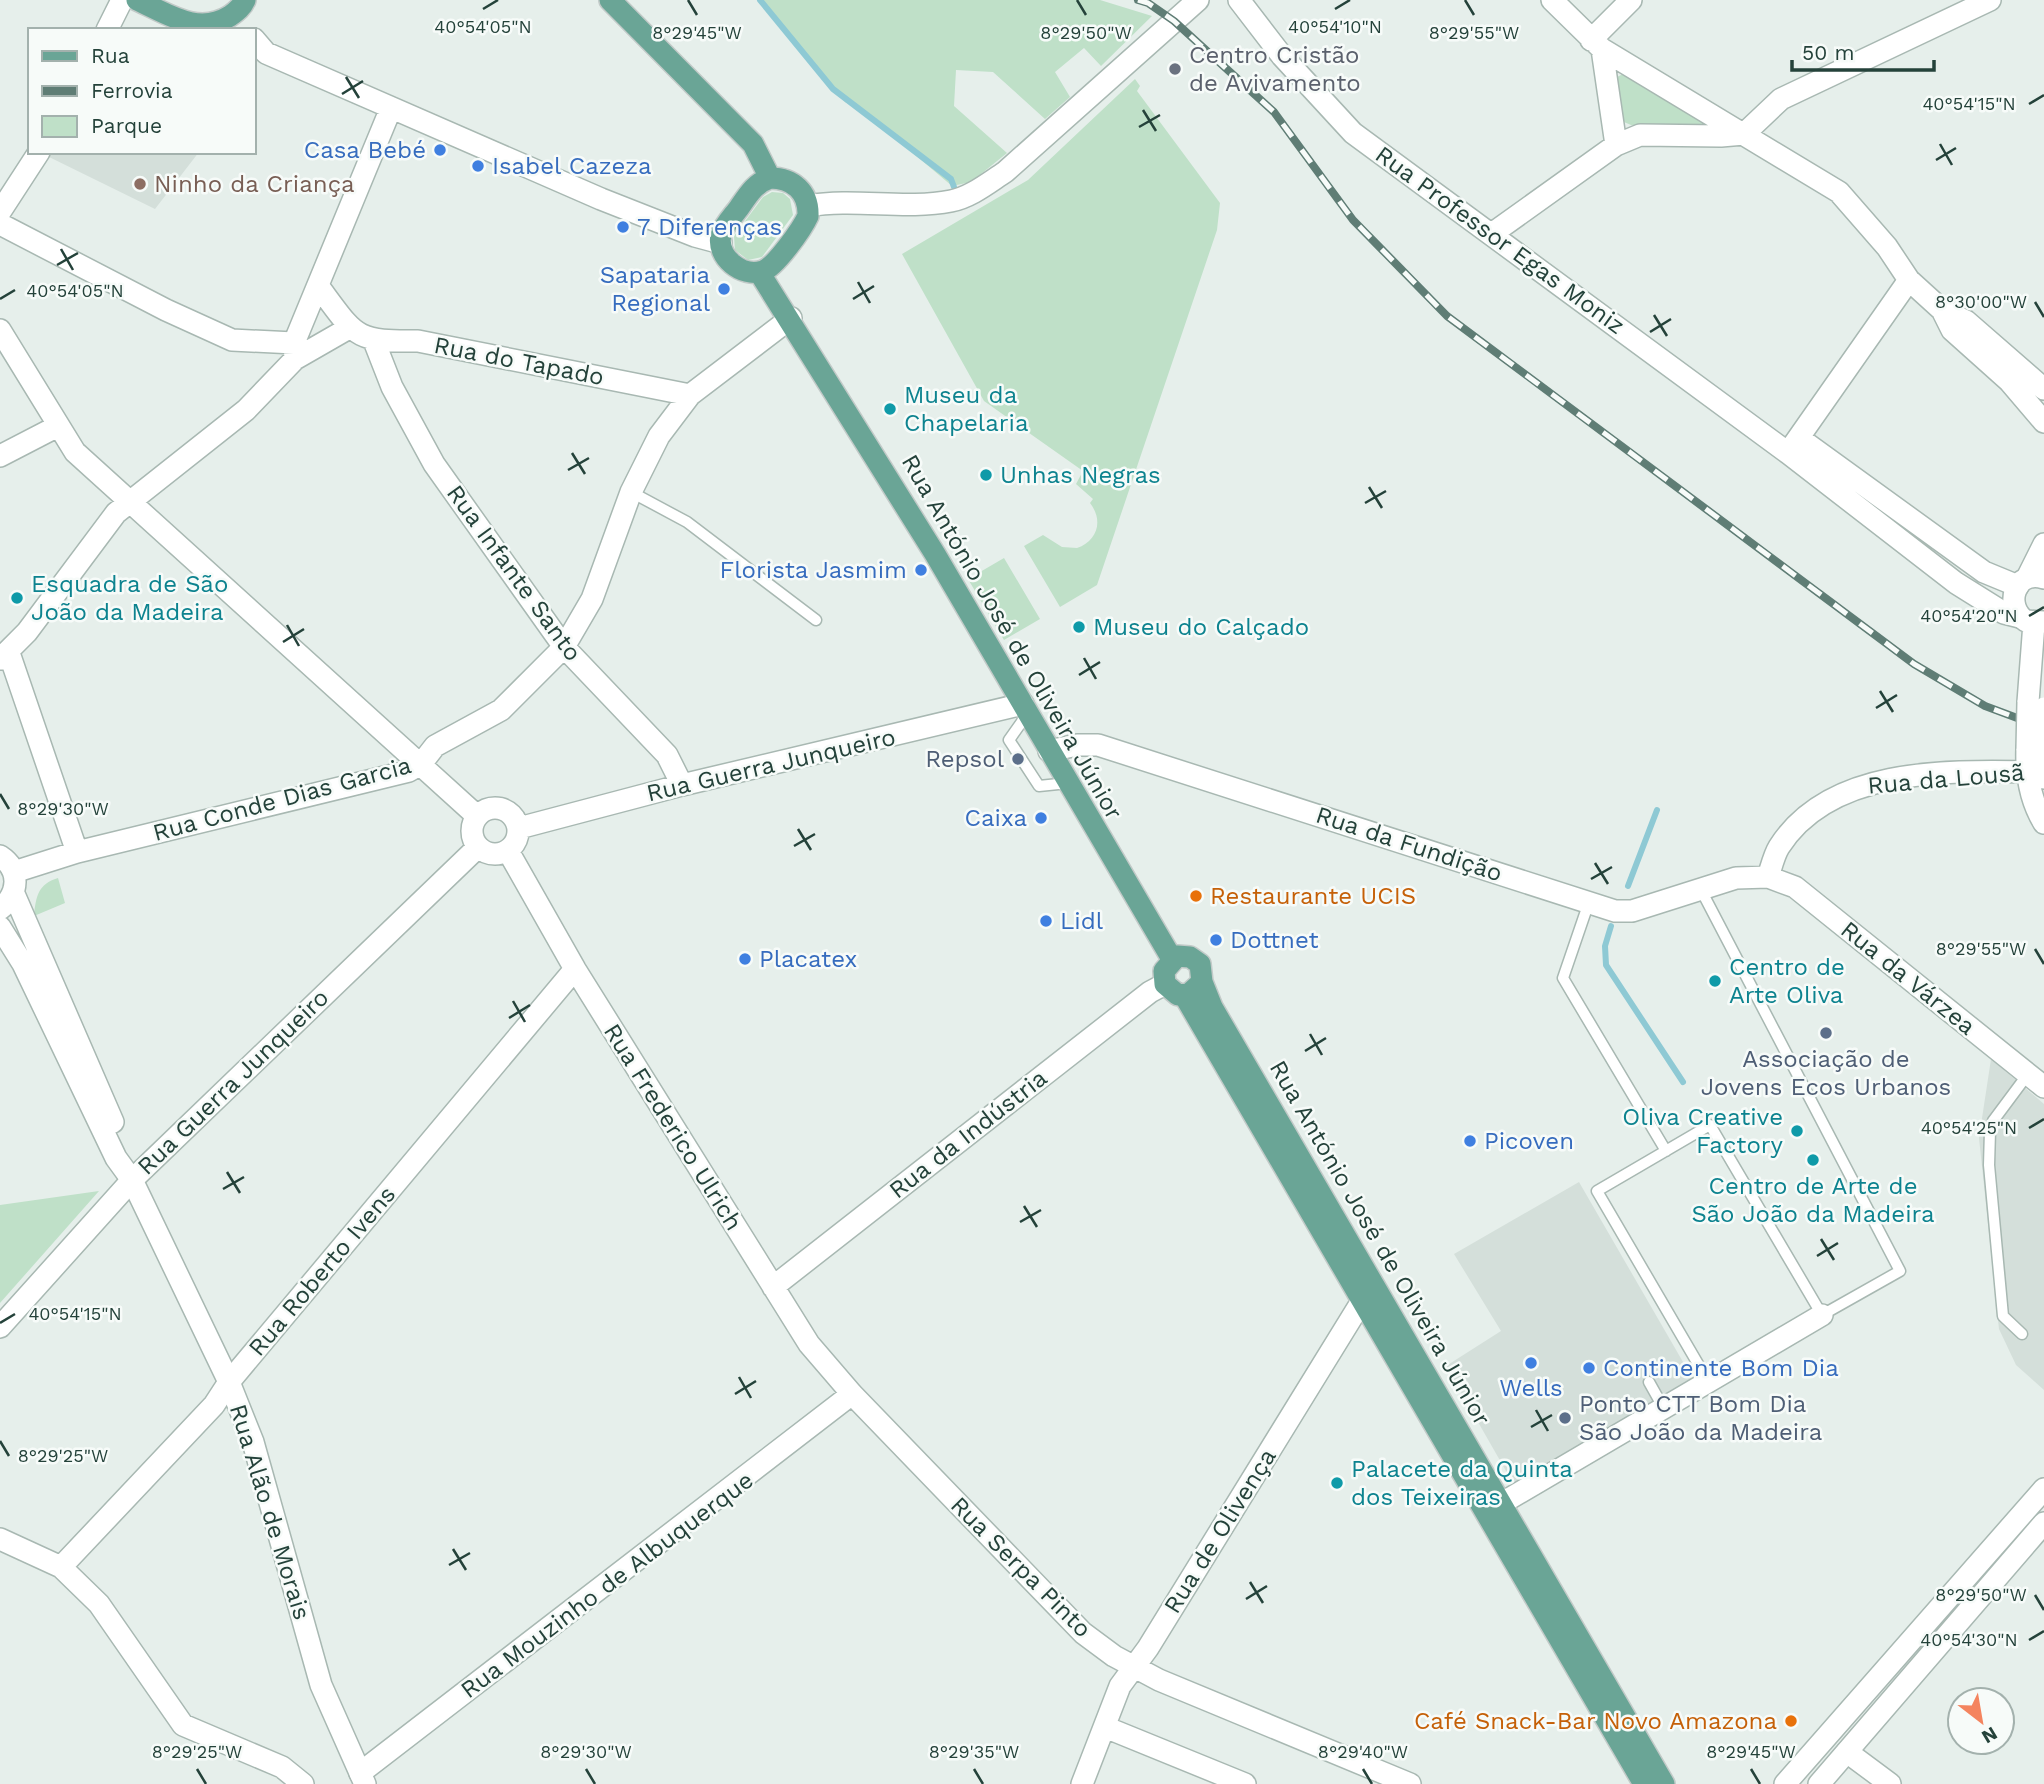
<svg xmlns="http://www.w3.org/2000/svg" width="2044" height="1784" font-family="'Work Sans',sans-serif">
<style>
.built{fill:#d4dfda}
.green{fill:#bfe0c8}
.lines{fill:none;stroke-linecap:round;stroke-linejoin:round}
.stream{stroke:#8ec9d4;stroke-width:6}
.service-casing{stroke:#a8b8b2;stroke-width:13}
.minor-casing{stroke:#a8b8b2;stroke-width:24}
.tertiary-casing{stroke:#a8b8b2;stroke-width:24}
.primary-casing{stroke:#c2cac8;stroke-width:24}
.service{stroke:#fff;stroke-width:10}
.minor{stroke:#fff;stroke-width:21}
.tertiary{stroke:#fff;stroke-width:21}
.primary{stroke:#6aa596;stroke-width:21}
.rail-casing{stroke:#5f7d75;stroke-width:8}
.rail{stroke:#f7fbf9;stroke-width:5;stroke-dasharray:16;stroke-linecap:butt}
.tertiary-bridge-casing{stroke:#a8b8b2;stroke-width:24;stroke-linecap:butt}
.tertiary-bridge{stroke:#fff;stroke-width:21}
.ticks{fill:none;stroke:#24423a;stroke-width:2.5}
.worship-dot{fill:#6b7280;stroke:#f7fbf9;stroke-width:2.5}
.shop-dot{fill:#3f7fe0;stroke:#f7fbf9;stroke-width:2.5}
.education-dot{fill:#8d6e63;stroke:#f7fbf9;stroke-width:2.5}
.culture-dot{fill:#0f9aa8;stroke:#f7fbf9;stroke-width:2.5}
.service-dot{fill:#5c6f8a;stroke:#f7fbf9;stroke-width:2.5}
.food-dot{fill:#e8710a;stroke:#f7fbf9;stroke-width:2.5}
.labels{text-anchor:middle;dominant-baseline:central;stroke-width:5;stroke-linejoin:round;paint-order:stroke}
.worship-label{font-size:24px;fill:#5b616d;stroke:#f7fbf9;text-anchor:start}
.shop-label{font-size:24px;fill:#366cbe;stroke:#f7fbf9;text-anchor:start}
.education-label{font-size:24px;fill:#785e54;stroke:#f7fbf9;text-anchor:start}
.street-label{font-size:24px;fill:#24423a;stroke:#f7fbf9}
.culture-label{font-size:24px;fill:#0d838f;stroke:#f7fbf9;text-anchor:start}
.service-label{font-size:24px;fill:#4e5e75;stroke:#f7fbf9;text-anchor:end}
.food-label{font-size:24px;fill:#c56008;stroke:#f7fbf9;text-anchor:start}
.ticks-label{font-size:18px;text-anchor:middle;fill:#24423a;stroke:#f7fbf9;stroke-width:5;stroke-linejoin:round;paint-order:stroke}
</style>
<rect width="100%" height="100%" fill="#e6efeb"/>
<!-- built -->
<path class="built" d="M 47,152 L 199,152 L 155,209 L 45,155 Z
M 1991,1059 L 2044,1104 L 2044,1390 L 2016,1365 L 1999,1329 L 1979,1138 Z
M 1579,1182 L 1694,1381 L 1514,1485 L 1446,1366 L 1501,1331 L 1454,1254 Z"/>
<!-- green -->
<path class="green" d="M 761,0 L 1100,0 L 1152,16 L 1101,66 L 1084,48 L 1055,72 L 1070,97 L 1045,119 L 993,72 L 956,70 L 954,106 L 1007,153 L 971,182 L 952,186 L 862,110 L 845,102 Z
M 1623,74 L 1713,128 L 1631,125 L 1624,122 L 1617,77 Z
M 1135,79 L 1140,86 L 1137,91 L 1220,203 L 1217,230 L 1097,585 L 1060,607 L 1024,546 L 1043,535 L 1062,547 L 1077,548 C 1097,541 1104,521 1090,503 L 1093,499 L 1076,484 L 1083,471 L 984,401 L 902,254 L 1028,180 Z
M 772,192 L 783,193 L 790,199 L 793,215 L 762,257 L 748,260 L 735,250 L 734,236 L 763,197 Z
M 1004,558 L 1040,619 L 1004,640 L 968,579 Z
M 58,878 L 65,903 L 34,916 C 36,896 38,884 58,878 Z
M 99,1191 L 0,1303 L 0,1205 Z"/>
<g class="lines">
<!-- stream -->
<path class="stream" d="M 760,0 L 833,89 L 951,179 L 954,187
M 1628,886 L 1657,810
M 1611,926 L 1605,946 L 1606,965 L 1683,1082"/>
<defs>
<path id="service" d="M 631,492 L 687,522 L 816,620
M 1028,713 L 1009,740 L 1039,786 L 1068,783
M 1700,888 L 1900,1271 L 1822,1315 L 1710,1125 L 1597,1191 L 1708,1381
M 1589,902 L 1563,978 L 1666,1151
M 2022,1334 L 2003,1316 L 1989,1165 L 1990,1131 L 1993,1121 L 2028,1074
M 1649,1382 L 1663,1407"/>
<path id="minor" d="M 1239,0 L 1282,56 L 1353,133 L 1788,453 L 1956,583 L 2004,613 L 2020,617
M 1552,0 L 1602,49 L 1839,192 L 1887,247 L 1909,280 L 1942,310 L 1966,321 L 2044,389
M 107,30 L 122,0
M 254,39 L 266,53 L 601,199 L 695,236 L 721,243
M 1591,40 L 1631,0
M 1602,49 L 1616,145
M 0,212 L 39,152
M 0,224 L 166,310 L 232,340 L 294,343
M 1493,233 L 1616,145 L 1640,135 L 1721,136 L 1744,134 L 1781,99 L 1990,0
M 319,287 C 356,337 355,342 418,341 L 690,395
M 1942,310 L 1952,330 L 2009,381 L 2044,422
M 0,330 L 75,452 L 477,816
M 374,341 L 392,387 L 434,464 L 564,647 L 667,755 L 682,785
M 295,359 L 349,328
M 1799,438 L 1984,572 L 2018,586
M 1792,447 L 1909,280
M 0,456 L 58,426
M 9,653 L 77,852
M 0,659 L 27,632 L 116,513 L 246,410 L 295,359 L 294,343 L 391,108
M 1049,751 L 1077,745 L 1098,745 L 1615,911 L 1632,911 L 1736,878 L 1768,877 L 1795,887 L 2044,1087
M472 831a23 23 0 1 1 46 0a23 23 0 1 1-46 0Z
M 519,828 L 682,785 L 1023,704
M 508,851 L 575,969 L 809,1344 L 852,1394 L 1083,1633 L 1114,1656 L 1159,1680 L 1410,1784
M 14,872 L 77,852 L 409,771 L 421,764 L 435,746 L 501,710 L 564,647 L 592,599 L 631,492 L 659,436 L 690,395 L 791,318
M 1768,877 C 1771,868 1774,855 1779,847 C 1832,764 1956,771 2042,772
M 773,1287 L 1150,992 L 1165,984
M 0,1327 L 132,1180 L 478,847
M 1502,1503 L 1822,1315
M 0,1539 L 61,1567 L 99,1604 L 183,1725 L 282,1767 L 303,1784
M 61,1567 L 214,1405 L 229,1382 L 575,969
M 1105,1727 L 1245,1784
M 1847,1752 L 1890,1784
M 360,1773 L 852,1394
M 1082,1784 L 1120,1686 L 1148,1648 L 1370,1288"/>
<path id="tertiary" d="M 808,206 C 855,198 905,210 951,201 C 971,197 988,183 1005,172 L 1198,0
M 2027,578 L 2044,544
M 2044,578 C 2015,569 2003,606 2026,621 L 2044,622
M 2028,702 L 2034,623
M 2042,748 L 2044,778
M 2027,749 C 2026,776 2030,800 2044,823
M 0,856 C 21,870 19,894 0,909
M 14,894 L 113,1122
M 0,927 L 23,964 L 116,1158 L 132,1180 L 229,1382 L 253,1442 L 321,1685 L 365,1784
M 1785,1784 L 2044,1489
M 1819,1784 L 2044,1523"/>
<path id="primary" d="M 137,0 C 168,14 198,36 230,16 C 237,11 242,7 245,0
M 610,0 L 753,144 L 770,178
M 770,178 C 793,178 809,192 808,216 C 802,229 776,266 763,271 C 742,278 716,257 721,235 C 723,226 734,215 739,208 C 748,195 755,183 770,178 Z
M 759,272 L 935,554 L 1172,959
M 1202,982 L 1189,994 L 1178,995 L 1165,984 L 1164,971 L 1177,956 L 1190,957 L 1200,964 L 1202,982 L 1212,1007 L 1664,1784
M 1184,995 L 1644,1784"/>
</defs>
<!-- service casing -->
<use href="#service" class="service-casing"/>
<!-- minor casing -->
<use href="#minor" class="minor-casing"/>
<!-- tertiary casing -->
<use href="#tertiary" class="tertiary-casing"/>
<!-- primary casing -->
<use href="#primary" class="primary-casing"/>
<!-- service -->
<use href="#service" class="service"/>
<!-- minor -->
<use href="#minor" class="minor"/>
<!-- tertiary -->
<use href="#tertiary" class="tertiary"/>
<!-- primary -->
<use href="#primary" class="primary"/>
<defs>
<path id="rail" d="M 1138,0 L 1148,3 L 1174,21 L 1274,112 L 1353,220 L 1447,316 L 1914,664 L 1985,706 L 2044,728"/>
</defs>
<!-- rail casing -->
<use href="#rail" class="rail-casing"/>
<!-- rail -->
<use href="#rail" class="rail"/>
<defs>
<path id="tertiary-bridge" d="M 2042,748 L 2044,708
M 2027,749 L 2028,702"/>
</defs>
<!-- tertiary-bridge casing -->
<use href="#tertiary-bridge" class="tertiary-bridge-casing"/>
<!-- tertiary-bridge -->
<use href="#tertiary-bridge" class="tertiary-bridge"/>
</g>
<!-- ticks -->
<path class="ticks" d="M 688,0 L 697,15M 1077,0 L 1086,15M 1465,0 L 1474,15M 483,9 L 498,0M 1335,9 L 1350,0M 346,77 L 359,98M 342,94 L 363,81M 2029,104 L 2044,95M 1143,110 L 1156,131M 1139,127 L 1160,115M 1940,144 L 1952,165M 1936,160 L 1956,148M 61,249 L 73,270M 57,265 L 78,253M 858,282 L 870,303M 0,299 L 15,290M 853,299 L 874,286M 2035,302 L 2044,317M 1654,315 L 1667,336M 1650,332 L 1671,319M 572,453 L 585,474M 568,470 L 589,458M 1369,487 L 1382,508M 1365,503 L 1386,491M 2029,616 L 2044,607M 287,625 L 299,646M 283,642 L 304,629M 1084,658 L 1096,679M 1079,675 L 1100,662M 1880,691 L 1893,712M 1876,708 L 1897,695M 0,794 L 9,809M 798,829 L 811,850M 794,846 L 815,834M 1595,863 L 1608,884M 1591,879 L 1612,867M 2035,949 L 2044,964M 513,1001 L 525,1022M 509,1018 L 530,1005M 1310,1034 L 1322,1055M 1305,1051 L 1326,1038M 2029,1128 L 2044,1119M 227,1172 L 240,1193M 223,1189 L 244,1177M 1024,1206 L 1037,1227M 1020,1222 L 1041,1210M 1821,1239 L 1834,1260M 1817,1256 L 1838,1243M 0,1323 L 15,1314M 739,1377 L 751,1398M 735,1394 L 756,1381M 1536,1410 L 1548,1431M 1531,1427 L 1552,1415M 0,1441 L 9,1456M 453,1549 L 466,1570M 449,1565 L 470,1553M 1250,1582 L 1263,1603M 2035,1595 L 2044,1610M 1246,1599 L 1267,1586M 2029,1640 L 2044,1631M 197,1769 L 206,1784M 586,1769 L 595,1784M 974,1769 L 983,1784M 1363,1769 L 1372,1784M 1751,1769 L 1760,1784"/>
<!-- markers -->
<circle class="worship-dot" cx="1175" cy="69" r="7"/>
<g class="shop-dot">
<circle cx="440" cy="150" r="7"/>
<circle cx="478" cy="166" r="7"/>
<circle cx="623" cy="227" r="7"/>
<circle cx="724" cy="289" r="7"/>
<circle cx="921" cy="570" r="7"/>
<circle cx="1041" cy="818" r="7"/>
<circle cx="1046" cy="921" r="7"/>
<circle cx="1216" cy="940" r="7"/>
<circle cx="745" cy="959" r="7"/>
<circle cx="1470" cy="1141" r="7"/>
<circle cx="1531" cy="1363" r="7"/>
<circle cx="1589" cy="1368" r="7"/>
</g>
<circle class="education-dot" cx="140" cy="184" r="7"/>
<g class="culture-dot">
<circle cx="890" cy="409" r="7"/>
<circle cx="986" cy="475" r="7"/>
<circle cx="17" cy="598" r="7"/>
<circle cx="1079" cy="627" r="7"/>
<circle cx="1715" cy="981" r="7"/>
<circle cx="1797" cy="1131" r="7"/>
<circle cx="1813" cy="1160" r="7"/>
<circle cx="1337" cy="1483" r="7"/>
</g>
<g class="service-dot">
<circle cx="1018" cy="759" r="7"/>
<circle cx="1826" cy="1033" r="7"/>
<circle cx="1565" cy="1418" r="7"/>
</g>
<g class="food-dot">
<circle cx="1196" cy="896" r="7"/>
<circle cx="1791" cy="1721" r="7"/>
</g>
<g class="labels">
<!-- worship labels -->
<g class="worship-label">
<text x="1189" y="55">Centro Cristão<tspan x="1189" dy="28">de Avivamento</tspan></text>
</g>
<!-- shop labels -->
<g class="shop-label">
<text x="426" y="150" text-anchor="end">Casa Bebé</text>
<text x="492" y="166">Isabel Cazeza</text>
<text x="637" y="227">7 Diferenças</text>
<text x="710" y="275" text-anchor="end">Sapataria<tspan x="710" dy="28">Regional</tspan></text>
<text x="907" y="570" text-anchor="end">Florista Jasmim</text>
<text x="1027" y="818" text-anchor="end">Caixa</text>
<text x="1060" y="921">Lidl</text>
<text x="1230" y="940">Dottnet</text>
<text x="759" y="959">Placatex</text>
<text x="1484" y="1141">Picoven</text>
<text x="1603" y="1368">Continente Bom Dia</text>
<text x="1531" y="1388" text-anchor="middle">Wells</text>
</g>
<!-- education labels -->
<g class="education-label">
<text x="154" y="184">Ninho da Criança</text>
</g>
<!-- street labels -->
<g class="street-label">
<text transform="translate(1500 240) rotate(36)">Rua Professor Egas Moniz</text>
<text transform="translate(519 361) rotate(11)">Rua do Tapado</text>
<text transform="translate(514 573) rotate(54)">Rua Infante Santo</text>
<text transform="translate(1012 637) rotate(60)">Rua António José de Oliveira Júnior</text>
<text transform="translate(771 765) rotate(-13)">Rua Guerra Junqueiro</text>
<text transform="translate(1946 779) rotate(-5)">Rua da Lousã</text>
<text transform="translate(282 799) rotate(-15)">Rua Conde Dias Garcia</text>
<text transform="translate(1409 844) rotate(18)">Rua da Fundição</text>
<text transform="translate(1908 978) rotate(39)">Rua da Várzea</text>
<text transform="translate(233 1082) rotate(-44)">Rua Guerra Junqueiro</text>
<text transform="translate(673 1127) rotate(58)">Rua Frederico Ulrich</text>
<text transform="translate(968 1134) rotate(-38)">Rua da Indústria</text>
<text transform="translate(1380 1243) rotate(60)">Rua António José de Oliveira Júnior</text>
<text transform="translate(322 1271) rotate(-50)">Rua Roberto Ivens</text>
<text transform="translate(270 1512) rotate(73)">Rua Alão de Morais</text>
<text transform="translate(1220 1531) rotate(-58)">Rua de Olivença</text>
<text transform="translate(1021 1567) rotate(45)">Rua Serpa Pinto</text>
<text transform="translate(607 1585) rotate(-37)">Rua Mouzinho de Albuquerque</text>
</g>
<!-- culture labels -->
<g class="culture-label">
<text x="904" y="395">Museu da<tspan x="904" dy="28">Chapelaria</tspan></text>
<text x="1000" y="475">Unhas Negras</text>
<text x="31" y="584">Esquadra de São<tspan x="31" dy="28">João da Madeira</tspan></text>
<text x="1093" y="627">Museu do Calçado</text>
<text x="1729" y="967">Centro de<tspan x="1729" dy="28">Arte Oliva</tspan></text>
<text x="1783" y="1117" text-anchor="end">Oliva Creative<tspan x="1783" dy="28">Factory</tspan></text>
<text x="1813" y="1186" text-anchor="middle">Centro de Arte de<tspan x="1813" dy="28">São João da Madeira</tspan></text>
<text x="1351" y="1469">Palacete da Quinta<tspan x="1351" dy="28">dos Teixeiras</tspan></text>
</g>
<!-- service labels -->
<g class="service-label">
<text x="1004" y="759">Repsol</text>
<text x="1826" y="1059" text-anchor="middle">Associação de<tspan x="1826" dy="28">Jovens Ecos Urbanos</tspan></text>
<text x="1579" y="1404" text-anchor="start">Ponto CTT Bom Dia<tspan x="1579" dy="28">São João da Madeira</tspan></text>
</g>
<!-- food labels -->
<g class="food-label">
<text x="1210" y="896">Restaurante UCIS</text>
<text x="1777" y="1721" text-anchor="end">Café Snack-Bar Novo Amazona</text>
</g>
</g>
<g class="ticks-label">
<text x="483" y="33">40°54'05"N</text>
<text x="1335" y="33">40°54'10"N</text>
<text x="697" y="39">8°29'45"W</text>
<text x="1086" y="39">8°29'50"W</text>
<text x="1474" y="39">8°29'55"W</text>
<text x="1969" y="110">40°54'15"N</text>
<text x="75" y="297">40°54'05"N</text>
<text x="1981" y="308">8°30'00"W</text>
<text x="1969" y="622">40°54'20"N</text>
<text x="63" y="815">8°29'30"W</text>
<text x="1981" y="955">8°29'55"W</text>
<text x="1969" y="1134">40°54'25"N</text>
<text x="75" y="1320">40°54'15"N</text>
<text x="63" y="1462">8°29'25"W</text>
<text x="1981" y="1601">8°29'50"W</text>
<text x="1969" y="1646">40°54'30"N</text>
<text x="197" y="1758">8°29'25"W</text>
<text x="586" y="1758">8°29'30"W</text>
<text x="974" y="1758">8°29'35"W</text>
<text x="1363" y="1758">8°29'40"W</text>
<text x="1751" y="1758">8°29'45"W</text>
</g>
<!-- legend -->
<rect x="28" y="28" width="228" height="126" fill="#f7fbf9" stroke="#a3b1ad" stroke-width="2"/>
<rect x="42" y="51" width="35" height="10" fill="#6aa596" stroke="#a3b1ad" stroke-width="2"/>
<text x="91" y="63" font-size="21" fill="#24423a">Rua</text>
<rect x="42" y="86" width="35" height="10" fill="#5f7d75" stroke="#a3b1ad" stroke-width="2"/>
<text x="91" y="98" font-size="21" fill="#24423a">Ferrovia</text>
<rect x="42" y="116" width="35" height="21" fill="#bfe0c8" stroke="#a3b1ad" stroke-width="2"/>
<text x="91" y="133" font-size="21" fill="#24423a">Parque</text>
<!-- north arrow -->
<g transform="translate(1981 1721) rotate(149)"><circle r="33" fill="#f7fbf9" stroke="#a3b1ad" stroke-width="2"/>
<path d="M0-5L12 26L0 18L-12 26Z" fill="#f4845f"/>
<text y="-10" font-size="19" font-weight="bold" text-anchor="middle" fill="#24423a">N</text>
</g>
<!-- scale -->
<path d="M1792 60v10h142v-10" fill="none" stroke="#24423a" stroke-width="3.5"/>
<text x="1802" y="60" font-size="21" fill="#24423a" stroke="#f7fbf9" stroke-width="5" paint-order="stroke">50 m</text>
</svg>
